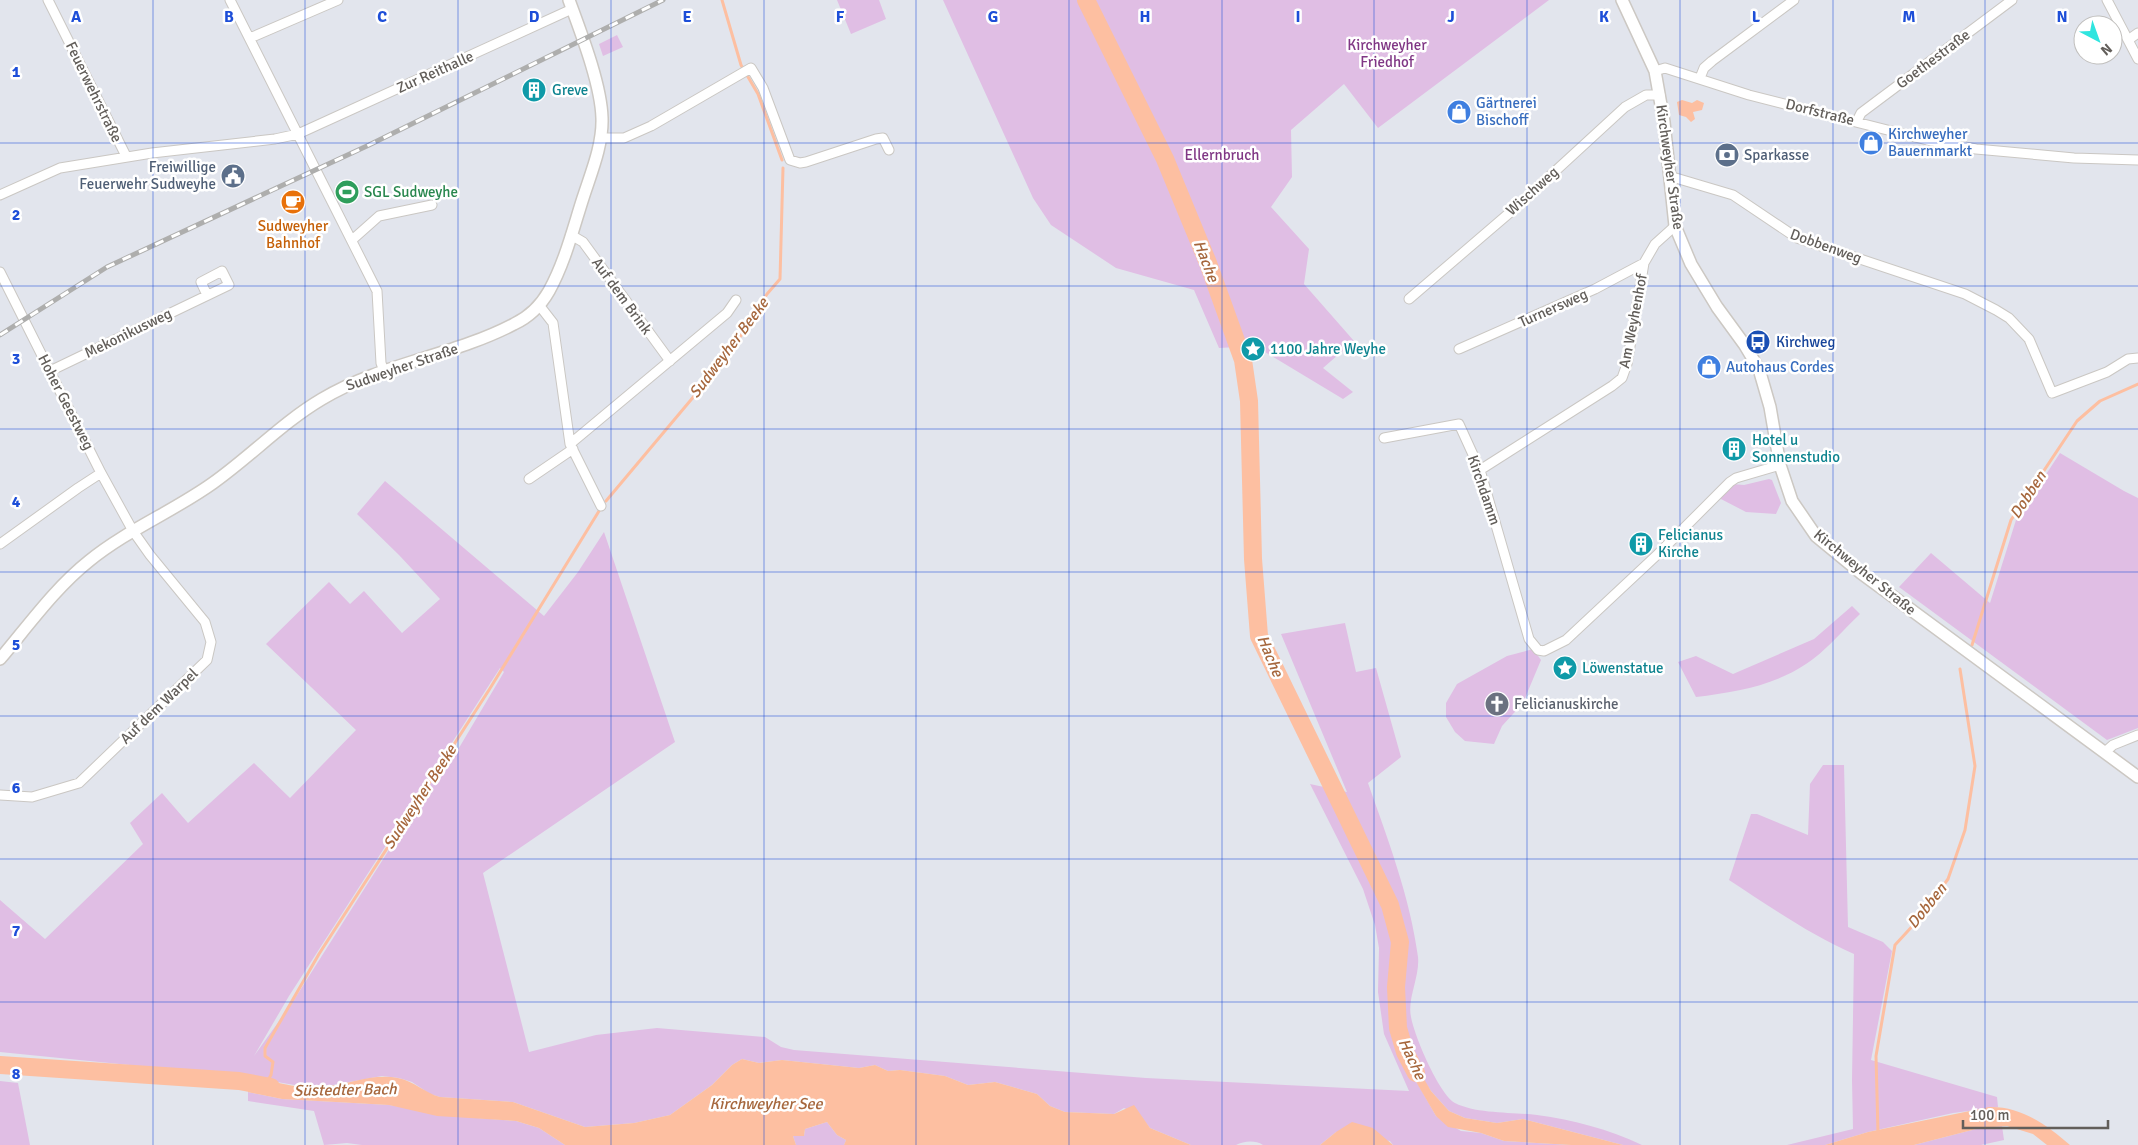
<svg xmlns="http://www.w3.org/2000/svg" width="2138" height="1145" font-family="Signika,sans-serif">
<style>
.green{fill:#e0bee4;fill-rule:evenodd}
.water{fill:#fdbfa1}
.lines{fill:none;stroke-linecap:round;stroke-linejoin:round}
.stream{stroke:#fdbfa1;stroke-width:3}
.river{stroke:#fdbfa1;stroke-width:18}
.street-casing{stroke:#cac7c3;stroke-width:11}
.secondary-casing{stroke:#ccc8c3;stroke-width:14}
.street{stroke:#fff;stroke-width:9}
.secondary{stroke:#fff;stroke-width:11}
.rail-casing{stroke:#aeaead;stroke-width:5}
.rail{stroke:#fff;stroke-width:3;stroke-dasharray:9;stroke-linecap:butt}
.grid{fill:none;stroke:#1d4ed8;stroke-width:1;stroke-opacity:0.55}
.labels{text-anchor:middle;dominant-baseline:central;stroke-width:5;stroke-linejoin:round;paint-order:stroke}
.park-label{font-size:15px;fill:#803785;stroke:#fff}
.street-label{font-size:15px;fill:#625e5a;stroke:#fff}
.culture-label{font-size:15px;fill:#0d838f;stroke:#fff;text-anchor:start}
.shop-label{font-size:15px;fill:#366cbe;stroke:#fff;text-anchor:start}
.service-label{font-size:15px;fill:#4e5e75;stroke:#fff;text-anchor:start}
.leisure-label{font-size:15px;fill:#27864d;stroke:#fff;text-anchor:start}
.food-label{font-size:15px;fill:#c56008;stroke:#fff}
.transit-label{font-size:15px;fill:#164399;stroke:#fff;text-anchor:start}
.worship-label{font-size:15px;fill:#5b616d;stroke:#fff;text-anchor:start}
.water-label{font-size:16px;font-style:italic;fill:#a6673d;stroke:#fff}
.grid-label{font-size:16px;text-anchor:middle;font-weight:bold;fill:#1d4ed8;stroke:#fff;stroke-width:5;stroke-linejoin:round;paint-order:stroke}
</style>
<rect width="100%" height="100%" fill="#e2e5ed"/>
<!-- green -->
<path class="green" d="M 837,0 L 879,0 L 886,19 L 851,34 Z
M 943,0 L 1549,0 L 1378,128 L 1344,84 L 1291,130 L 1292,177 L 1271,207 L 1309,249 L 1304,284 L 1354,341 L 1323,368 L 1353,392 L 1343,399 L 1255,346 L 1219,348 L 1194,290 L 1116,268 L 1051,225 L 1033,198 Z
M 617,35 L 623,47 L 603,56 L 599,44 Z
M 2060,453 L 2124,491 L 2138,498 L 2138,728 L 2107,740 L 1899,587 L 1931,553 L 1990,603 L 2016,520 Z
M 1769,479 L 1772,480 L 1781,503 L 1776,514 L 1746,512 L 1719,498 L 1732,484 L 1744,485 Z
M 385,481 L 544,616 L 578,572 L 604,532 L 675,742 L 483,873 L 529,1052 L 596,1035 L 657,1028 L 765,1037 L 781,1047 L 794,1050 L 1146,1078 L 1409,1091 L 1384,1034 L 1378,992 L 1379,948 L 1375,925 L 1363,889 L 1310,784 L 1347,792 L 1281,634 L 1345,623 L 1356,672 L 1376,668 L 1401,757 L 1368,783 C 1388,840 1410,897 1418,957 C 1420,977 1407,998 1411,1017 C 1414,1035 1439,1094 1455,1103 C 1476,1114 1513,1112 1537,1115 C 1574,1120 1608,1129 1642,1145 L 1623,1145 L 1523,1119 L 1497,1123 L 1465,1118 L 1449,1111 L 1431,1091 L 1405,1052 L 1406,1063 L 1436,1116 L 1461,1131 L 1481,1133 L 1504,1141 L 1571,1145 L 1393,1145 L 1390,1141 L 1336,1132 L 1320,1145 L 1263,1145 C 1255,1140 1244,1141 1236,1145 L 1191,1145 L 1150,1128 L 1140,1115 L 1124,1108 L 1114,1114 L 1065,1112 L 1050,1106 L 1037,1094 L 995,1082 L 968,1085 L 945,1076 L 900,1070 L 888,1071 L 875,1065 L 859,1068 L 782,1060 L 759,1063 L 742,1059 L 732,1065 L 712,1085 L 670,1115 L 634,1123 L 585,1127 L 513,1102 L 440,1097 L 430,1094 L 412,1082 L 399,1078 L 382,1076 L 322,1087 L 306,1087 L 249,1077 L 0,1052 L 0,900 L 45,939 L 143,844 L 130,823 L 162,793 L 188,823 L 254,763 L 290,798 L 356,730 L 266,644 L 329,582 L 350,604 L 364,591 L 402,633 L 440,599 L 399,555 L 357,514 ZM 500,668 L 504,672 L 453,758 L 444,763 L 292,1003 L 254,1056 L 289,996 Z
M 1852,606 L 1860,614 C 1844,629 1824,653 1806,664 C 1773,686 1735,692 1696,697 L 1678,662 L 1696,656 L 1733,674 L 1814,639 Z
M 1533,649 L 1541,660 L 1523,703 L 1502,726 L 1494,744 L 1465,741 L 1455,732 L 1446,717 L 1446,703 L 1457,684 L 1507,656 Z
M 1823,765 L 1844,765 L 1848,927 L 1883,942 L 1892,951 L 1871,1060 L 1997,1097 L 1998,1107 L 1953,1113 L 1868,1132 L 1825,1145 L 1787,1145 L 1853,1129 L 1852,1080 L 1854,954 C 1810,935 1769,906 1729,880 L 1751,814 L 1757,814 L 1808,835 L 1810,784 Z
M 0,1081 L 18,1083 L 30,1145 L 0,1145 Z
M 248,1092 L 282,1099 L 389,1105 L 477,1118 L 516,1121 L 539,1128 L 565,1145 L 362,1145 L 347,1143 L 324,1145 L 314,1111 L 248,1101 Z
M 827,1122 L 837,1135 L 846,1140 L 844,1145 L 796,1145 L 793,1136 L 804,1136 L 805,1129 Z
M 2002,1126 L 2004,1140 L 1981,1145 L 1914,1145 L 1980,1128 Z"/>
<!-- water -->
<path class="water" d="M 1682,100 L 1692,103 L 1697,100 L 1704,103 L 1702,110 L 1693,112 L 1695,119 L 1691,122 L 1686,117 L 1679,115 L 1677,102 Z
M 1405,1052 L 1413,1060 L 1431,1091 L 1449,1111 L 1465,1118 L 1497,1123 L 1523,1119 L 1623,1145 L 1571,1145 L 1504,1141 L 1481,1133 L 1448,1127 L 1436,1116 L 1415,1080 L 1406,1063 Z
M 742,1059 L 759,1063 L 782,1060 L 859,1068 L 875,1065 L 888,1071 L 900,1070 L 945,1076 L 968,1085 L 995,1082 L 1037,1094 L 1050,1106 L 1065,1112 L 1114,1114 L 1134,1105 L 1150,1128 L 1191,1145 L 844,1145 L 846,1140 L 837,1135 L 827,1122 L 805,1129 L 804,1136 L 793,1136 L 796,1145 L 565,1145 L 539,1128 L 516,1121 L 437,1116 L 389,1105 L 282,1099 L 248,1092 L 249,1077 C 272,1081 298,1089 322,1087 C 348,1085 372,1073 398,1078 C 414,1081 425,1093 440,1097 L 513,1102 L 585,1127 L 634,1123 L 670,1115 L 712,1085 L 732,1065 Z
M 1989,1107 C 2021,1106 2047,1125 2070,1145 L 2047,1145 L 2033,1134 L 2007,1126 L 1980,1128 L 1914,1145 L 1825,1145 L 1868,1132 Z
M 1352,1122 L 1373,1128 L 1393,1145 L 1320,1145 L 1336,1132 Z"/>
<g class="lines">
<!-- stream -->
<path class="stream" d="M 722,0 L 741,65 L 758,94 L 782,160
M 606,501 L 711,376 L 742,334 L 767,294 L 780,279 L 783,168
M 1972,645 L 2011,520 L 2077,421 L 2100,401 L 2138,384
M 267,1082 L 271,1075 L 273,1062 L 265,1056 L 265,1048 L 319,954 L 489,690 L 599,511
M 1878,1133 L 1876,1056 L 1895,945 L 1918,920 L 1948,879 L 1965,830 L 1975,766 L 1960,669"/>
<!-- river -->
<path class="river" d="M 1086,0 L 1165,159 L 1208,263 L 1243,360 L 1249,401 L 1253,559 L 1259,636 L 1390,905 L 1400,942 L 1396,987 L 1398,1028 L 1405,1052 L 1416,1073
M 0,1065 L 239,1081 L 271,1087"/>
<defs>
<path id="street" d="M 48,0 L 126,156
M 230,0 L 377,291 L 381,363 L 384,371
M 2107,0 L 2138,59
M 250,38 L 338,0
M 2128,40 L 2138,33
M 1655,71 L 1665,68 L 1749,95 L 1927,140 L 1976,149 L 2074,158 L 2138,160
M 1700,78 L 1704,68 L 1712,61 L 1794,0
M 1857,121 L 1861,113 L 2012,0
M 601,138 L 624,138 L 651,126 L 751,68 L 763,88 L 790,160 L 800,163 L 806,162 L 876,139 L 883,138 L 889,150
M 1669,176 L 1733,195 L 1797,238 L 1965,294 L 1996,310 L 2009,318 L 2029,339 L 2052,393 L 2107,372 L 2128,359 L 2138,358
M 0,195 L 60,168 L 152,153 L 275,139 L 298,134 L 572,9
M 571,235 L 583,242 L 670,361
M 352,240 L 379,216 L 432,205
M 0,272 L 101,473 L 133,531 L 150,555 L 205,622 L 211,642 L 207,660 L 79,783 L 32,797 L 0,795
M 1409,299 L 1514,209 L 1625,107 L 1646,95 L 1660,95
M 539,305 L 553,323 L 570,444 L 601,506
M 1459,349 L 1595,289 L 1644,263
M 50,371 L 229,285 L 222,271 L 201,282 L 207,295
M 1384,438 L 1459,424 L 1480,470 L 1529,639 L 1538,650 L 1544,651 L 1566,640 L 1658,554 L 1730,482 L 1736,478 L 1780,465
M 570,444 L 727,313 L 736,300
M 1480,470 L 1612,386 L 1622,378 L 1627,364 L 1644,263 L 1655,244 L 1675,226
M 529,479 L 573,449
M 0,544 L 78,488 L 101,473
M 2105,752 L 2113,745 L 2138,735"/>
<path id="secondary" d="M 1622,0 L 1655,71 L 1664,122 L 1675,226 L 1691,264 L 1717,307 L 1744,344 L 1759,369 L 1770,407 L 1780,465 L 1792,501 L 1816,536 L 1861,573 L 2138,777
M 0,659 C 28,626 55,588 89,561 C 127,530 174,511 213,483 C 251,456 283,422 322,399 C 382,363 453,356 514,324 C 529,317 541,305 549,291 C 565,262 573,229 583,198 C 591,173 603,145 602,118 C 601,84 581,33 569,0"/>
</defs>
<!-- street casing -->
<use href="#street" class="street-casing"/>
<!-- secondary casing -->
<use href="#secondary" class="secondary-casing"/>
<!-- street -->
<use href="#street" class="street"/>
<!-- secondary -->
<use href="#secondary" class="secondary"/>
<defs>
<path id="rail" d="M 0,335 L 107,267 L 369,145 L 663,0"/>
</defs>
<!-- rail casing -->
<use href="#rail" class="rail-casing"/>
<!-- rail -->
<use href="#rail" class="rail"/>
</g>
<!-- grid -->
<path class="grid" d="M 153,0 L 153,1145M 305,0 L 305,1145M 458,0 L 458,1145M 611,0 L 611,1145M 764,0 L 764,1145M 916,0 L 916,1145M 1069,0 L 1069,1145M 1222,0 L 1222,1145M 1374,0 L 1374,1145M 1527,0 L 1527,1145M 1680,0 L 1680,1145M 1833,0 L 1833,1145M 1985,0 L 1985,1145M 0,143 L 2138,143M 0,286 L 2138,286M 0,429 L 2138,429M 0,572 L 2138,572M 0,716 L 2138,716M 0,859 L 2138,859M 0,1002 L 2138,1002"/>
<!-- icons -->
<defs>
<symbol id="building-disc" viewBox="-11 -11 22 22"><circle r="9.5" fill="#0f9aa8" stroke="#fff"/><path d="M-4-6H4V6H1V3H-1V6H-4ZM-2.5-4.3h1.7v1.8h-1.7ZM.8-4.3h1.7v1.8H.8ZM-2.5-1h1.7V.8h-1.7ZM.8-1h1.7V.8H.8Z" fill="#fff"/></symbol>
<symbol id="shop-disc" viewBox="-11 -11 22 22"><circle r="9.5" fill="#3f7fe0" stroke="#fff"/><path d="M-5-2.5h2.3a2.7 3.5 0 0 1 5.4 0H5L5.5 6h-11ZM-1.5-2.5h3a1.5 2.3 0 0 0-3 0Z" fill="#fff"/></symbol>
<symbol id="bank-disc" viewBox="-11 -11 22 22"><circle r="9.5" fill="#5c6f8a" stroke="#fff"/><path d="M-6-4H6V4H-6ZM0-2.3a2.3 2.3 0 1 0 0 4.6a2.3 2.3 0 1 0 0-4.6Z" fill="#fff"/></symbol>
<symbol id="civic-disc" viewBox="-11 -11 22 22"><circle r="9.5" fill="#5c6f8a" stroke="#fff"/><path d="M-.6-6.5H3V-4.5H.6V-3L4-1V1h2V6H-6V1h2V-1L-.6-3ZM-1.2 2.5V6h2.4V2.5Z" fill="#fff"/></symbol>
<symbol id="stadium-disc" viewBox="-11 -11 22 22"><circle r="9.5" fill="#2e9e5b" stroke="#fff"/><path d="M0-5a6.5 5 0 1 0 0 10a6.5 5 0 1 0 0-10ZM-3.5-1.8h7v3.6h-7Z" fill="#fff"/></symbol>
<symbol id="cafe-disc" viewBox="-11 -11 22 22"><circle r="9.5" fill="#e8710a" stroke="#fff"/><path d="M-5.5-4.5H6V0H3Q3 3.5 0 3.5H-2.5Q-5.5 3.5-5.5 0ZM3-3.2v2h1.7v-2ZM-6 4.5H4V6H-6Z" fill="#fff"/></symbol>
<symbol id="bus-disc" viewBox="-11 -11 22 22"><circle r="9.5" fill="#1a4fb4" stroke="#fff"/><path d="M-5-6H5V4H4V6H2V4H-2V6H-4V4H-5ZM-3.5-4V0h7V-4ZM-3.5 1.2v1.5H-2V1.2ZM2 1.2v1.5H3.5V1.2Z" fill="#fff"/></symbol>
<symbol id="sight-disc" viewBox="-11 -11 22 22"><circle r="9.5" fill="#0f9aa8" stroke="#fff"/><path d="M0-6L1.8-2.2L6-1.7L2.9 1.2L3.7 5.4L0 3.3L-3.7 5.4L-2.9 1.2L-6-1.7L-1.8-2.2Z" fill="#fff"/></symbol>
<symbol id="church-disc" viewBox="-11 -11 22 22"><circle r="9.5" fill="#6b7280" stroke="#fff"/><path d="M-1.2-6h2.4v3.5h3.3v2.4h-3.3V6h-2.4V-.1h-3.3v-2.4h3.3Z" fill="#fff"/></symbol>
</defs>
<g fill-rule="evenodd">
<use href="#building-disc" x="520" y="76" width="28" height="28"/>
<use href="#shop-disc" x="1445" y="98" width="28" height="28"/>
<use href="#shop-disc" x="1857" y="129" width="28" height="28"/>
<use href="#bank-disc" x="1713" y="141" width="28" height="28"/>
<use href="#civic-disc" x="219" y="162" width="28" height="28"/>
<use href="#stadium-disc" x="333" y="178" width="28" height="28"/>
<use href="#cafe-disc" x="279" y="188" width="28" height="28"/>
<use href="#bus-disc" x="1744" y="328" width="28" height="28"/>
<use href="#sight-disc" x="1239" y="335" width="28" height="28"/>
<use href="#shop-disc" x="1695" y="353" width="28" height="28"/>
<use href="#building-disc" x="1720" y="435" width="28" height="28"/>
<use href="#building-disc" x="1627" y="530" width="28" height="28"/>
<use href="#sight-disc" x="1551" y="654" width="28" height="28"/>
<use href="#church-disc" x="1483" y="690" width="28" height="28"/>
</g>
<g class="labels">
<!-- park labels -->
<g class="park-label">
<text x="1387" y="45">Kirchweyher<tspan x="1387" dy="17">Friedhof</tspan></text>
<text x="1222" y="155">Ellernbruch</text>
</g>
<!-- street labels -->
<g class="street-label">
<text transform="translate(1933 59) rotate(-37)">Goethestraße</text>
<text transform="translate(435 72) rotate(-24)">Zur Reithalle</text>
<text transform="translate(94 92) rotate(64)">Feuerwehrstraße</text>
<text transform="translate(1820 112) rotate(14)">Dorfstraße</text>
<text transform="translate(1670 167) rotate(82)">Kirchweyher Straße</text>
<text transform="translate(1532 191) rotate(-42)">Wischweg</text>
<text transform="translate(1826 246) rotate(20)">Dobbenweg</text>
<text transform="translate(622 296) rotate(54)">Auf dem Brink</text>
<text transform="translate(1553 308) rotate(-24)">Turnersweg</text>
<text transform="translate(1633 321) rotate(-79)">Am Weyhenhof</text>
<text transform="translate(128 333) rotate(-26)">Mekonikusweg</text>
<text transform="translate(402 367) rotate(-19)">Sudweyher Straße</text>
<text transform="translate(66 402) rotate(63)">Hoher Geestweg</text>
<text transform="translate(1484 490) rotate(71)">Kirchdamm</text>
<text transform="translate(1865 572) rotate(39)">Kirchweyher Straße</text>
<text transform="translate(159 706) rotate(-44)">Auf dem Warpel</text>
</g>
<!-- culture labels -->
<g class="culture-label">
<text x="552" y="90">Greve</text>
<text x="1270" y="349">1100 Jahre Weyhe</text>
<text x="1752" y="440">Hotel u<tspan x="1752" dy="17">Sonnenstudio</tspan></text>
<text x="1658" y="535">Felicianus<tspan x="1658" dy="17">Kirche</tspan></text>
<text x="1582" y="668">Löwenstatue</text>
</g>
<!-- shop labels -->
<g class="shop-label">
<text x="1476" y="103">Gärtnerei<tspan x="1476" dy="17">Bischoff</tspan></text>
<text x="1888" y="134">Kirchweyher<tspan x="1888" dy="17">Bauernmarkt</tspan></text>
<text x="1726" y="367">Autohaus Cordes</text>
</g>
<!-- service labels -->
<g class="service-label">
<text x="1744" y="155">Sparkasse</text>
<text x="216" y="167" text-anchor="end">Freiwillige<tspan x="216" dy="17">Feuerwehr Sudweyhe</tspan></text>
</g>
<!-- leisure labels -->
<g class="leisure-label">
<text x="364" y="192">SGL Sudweyhe</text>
</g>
<!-- food labels -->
<g class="food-label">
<text x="293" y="226">Sudweyher<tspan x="293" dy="17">Bahnhof</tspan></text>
</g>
<!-- transit labels -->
<g class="transit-label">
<text x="1776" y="342">Kirchweg</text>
</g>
<!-- worship labels -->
<g class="worship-label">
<text x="1514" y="704">Felicianuskirche</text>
</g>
<!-- water labels -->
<g class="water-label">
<text transform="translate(1206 261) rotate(69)">Hache</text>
<text transform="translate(729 348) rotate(-53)">Sudweyher Beeke</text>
<text transform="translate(2028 495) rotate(-57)">Dobben</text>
<text transform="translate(1270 656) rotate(67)">Hache</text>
<text transform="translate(420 797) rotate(-57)">Sudweyher Beeke</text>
<text transform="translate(1927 906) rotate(-51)">Dobben</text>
<text transform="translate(1412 1059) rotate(65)">Hache</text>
<text transform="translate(345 1090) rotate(-1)">Süstedter Bach</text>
<text x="766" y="1104">Kirchweyher See</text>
</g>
</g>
<g class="grid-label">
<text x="76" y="22">A</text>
<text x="229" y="22">B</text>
<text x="382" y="22">C</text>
<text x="534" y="22">D</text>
<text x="687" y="22">E</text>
<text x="840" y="22">F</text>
<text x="993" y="22">G</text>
<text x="1145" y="22">H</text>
<text x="1298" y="22">I</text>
<text x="1451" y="22">J</text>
<text x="1604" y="22">K</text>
<text x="1756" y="22">L</text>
<text x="1909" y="22">M</text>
<text x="2062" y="22">N</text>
<text x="16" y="77">1</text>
<text x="16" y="220">2</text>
<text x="16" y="364">3</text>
<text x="16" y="507">4</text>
<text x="16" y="650">5</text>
<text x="16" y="793">6</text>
<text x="16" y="936">7</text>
<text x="16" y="1079">8</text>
</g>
<!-- north arrow -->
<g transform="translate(2098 40) rotate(139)"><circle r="24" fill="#ffffff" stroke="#c0bfbd"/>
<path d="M0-4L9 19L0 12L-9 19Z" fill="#2fe5df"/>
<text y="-8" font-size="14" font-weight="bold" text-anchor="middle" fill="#625e5a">N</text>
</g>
<!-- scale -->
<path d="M1963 1120v8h145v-8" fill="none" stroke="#625e5a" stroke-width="2.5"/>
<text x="1970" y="1120" font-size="15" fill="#625e5a" stroke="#ffffff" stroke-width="4" paint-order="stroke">100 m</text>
</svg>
